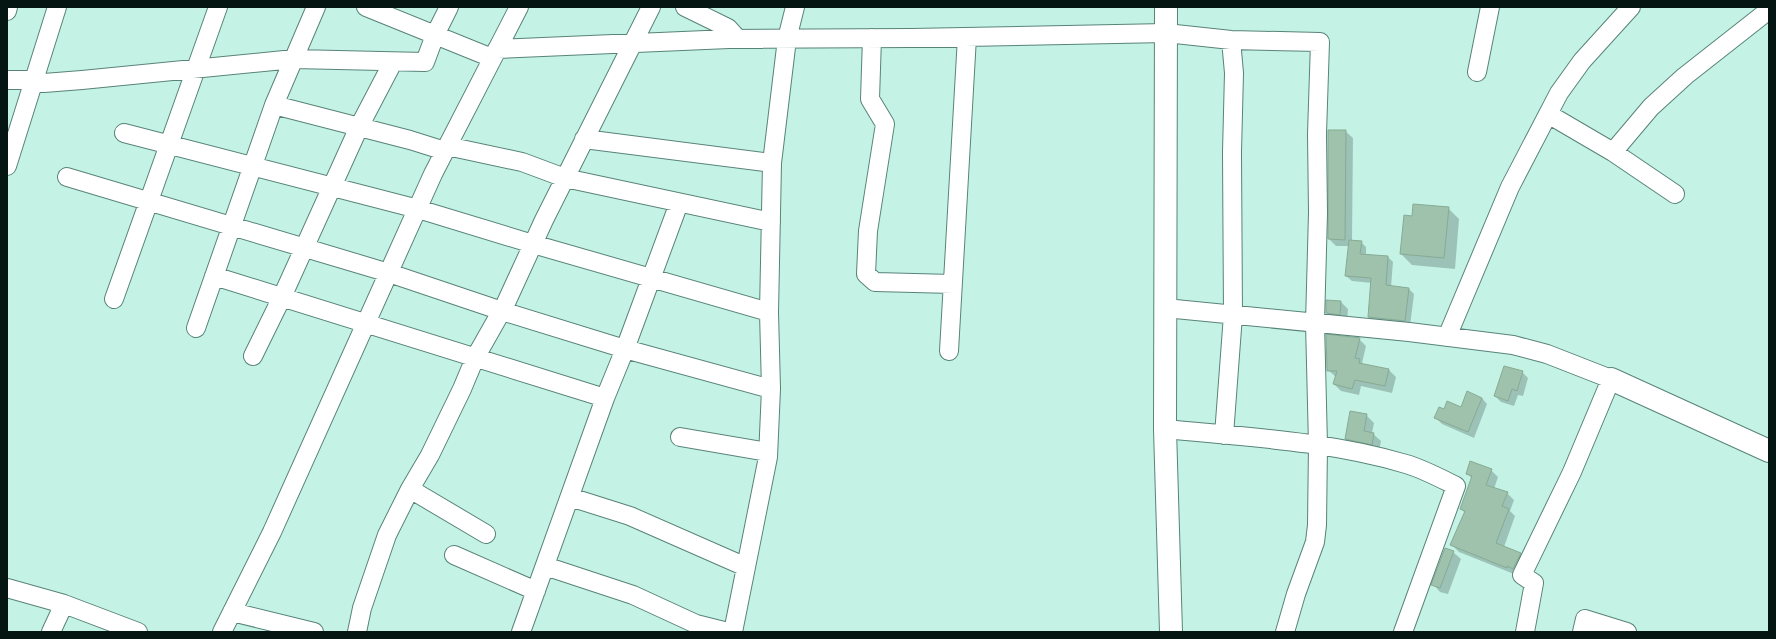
<svg xmlns="http://www.w3.org/2000/svg" width="1776" height="639" font-family="'Golos Text',sans-serif">
<style>
.shadow{fill:#0003}
.building{fill:#9ec2ab;stroke:#87aa94}
.lines{fill:none;stroke-linecap:round;stroke-linejoin:round}
.minor-casing{stroke:#588378;stroke-width:20}
.tertiary-casing{stroke:#588378;stroke-width:24}
.minor{stroke:#fff;stroke-width:18}
.tertiary{stroke:#fff;stroke-width:22}
</style>
<rect width="100%" height="100%" fill="#c4f3e6"/>
<!-- shadow -->
<path class="shadow" d="M 1345,131 L 1353,138 L 1352,241 L 1361,242 L 1366,247 L 1366,255 L 1388,257 L 1393,262 L 1391,287 L 1409,289 L 1414,294 L 1410,326 L 1374,322 L 1369,317 L 1372,283 L 1352,281 L 1346,276 L 1349,246 L 1336,246 L 1329,239 Z
M 1448,208 L 1459,219 L 1455,269 L 1412,265 L 1401,254 Z
M 1327,301 L 1341,302 L 1348,309 L 1347,321 L 1334,320 L 1327,313 Z
M 1359,339 L 1366,346 L 1362,363 L 1365,365 L 1389,370 L 1396,377 L 1392,393 L 1361,386 L 1359,395 L 1341,391 L 1334,384 L 1336,377 L 1328,370 Z
M 1522,372 L 1528,378 L 1523,396 L 1518,395 L 1514,406 L 1501,402 L 1495,396 Z
M 1482,398 L 1487,404 L 1474,438 L 1442,424 L 1436,418 L 1445,411 L 1461,408 Z
M 1366,415 L 1374,423 L 1372,433 L 1381,441 L 1379,451 L 1353,446 L 1346,439 Z
M 1491,470 L 1498,477 L 1494,489 L 1507,493 L 1514,500 L 1510,511 L 1515,516 L 1504,547 L 1520,554 L 1527,561 L 1514,574 L 1459,552 L 1452,545 L 1465,513 L 1461,509 L 1472,479 L 1467,473 Z
M 1453,552 L 1461,559 L 1448,594 L 1440,592 L 1433,584 Z"/>
<!-- building -->
<path class="building" d="M 1328,130 L 1346,130 L 1345,240 L 1328,239 Z
M 1413,204 L 1449,207 L 1444,258 L 1400,254 L 1404,215 L 1412,216 Z
M 1349,240 L 1362,241 L 1360,254 L 1388,256 L 1386,285 L 1409,288 L 1405,321 L 1368,317 L 1371,278 L 1345,276 Z
M 1326,300 L 1341,301 L 1340,315 L 1326,313 Z
M 1326,334 L 1360,338 L 1355,358 L 1360,359 L 1359,363 L 1389,369 L 1385,386 L 1355,380 L 1352,389 L 1333,384 L 1337,371 L 1327,371 Z
M 1504,366 L 1523,371 L 1517,391 L 1512,389 L 1508,401 L 1494,396 Z
M 1467,391 L 1482,398 L 1468,432 L 1434,418 L 1439,407 L 1444,409 L 1447,401 L 1461,407 Z
M 1350,411 L 1367,414 L 1364,431 L 1374,433 L 1372,445 L 1345,439 Z
M 1470,461 L 1492,469 L 1486,485 L 1508,492 L 1502,506 L 1509,509 L 1496,543 L 1521,553 L 1513,569 L 1507,566 L 1507,568 L 1450,545 L 1465,511 L 1460,509 L 1472,476 L 1466,474 Z
M 1445,548 L 1454,551 L 1440,588 L 1431,585 Z"/>
<g class="lines">
<defs>
<path id="minor" d="M 366,7 L 492,58
M 685,7 L 728,28 L 738,39
M 7,11 L 8,7
M 872,38 L 870,99 L 885,124 L 868,231 L 866,274 L 875,282 L 953,284
M 497,49 L 729,39 L 911,38 L 1166,33 L 1231,40 L 1320,42 L 1317,134 L 1318,213 L 1315,323 L 1318,445 L 1317,525 L 1315,542 L 1296,594 L 1285,632
M 1477,72 L 1490,7
M 7,80 L 25,80 L 44,83 L 82,80 L 294,59 L 425,62 L 435,35 L 449,7
M 274,105 L 410,140 L 445,151
M 1548,114 L 1613,152 L 1675,194
M 124,133 L 418,209 L 533,244 L 769,312
M 584,139 L 772,163
M 447,146 L 522,162 L 565,178 L 771,222
M 1613,152 L 1651,107 L 1685,76 L 1769,10
M 7,166 L 57,7
M 67,177 L 389,273 L 502,311 L 625,349 L 771,389
M 214,276 L 605,398
M 114,299 L 218,7
M 1165,308 L 1409,332 L 1513,345 L 1547,354 L 1611,379 L 1572,472 L 1522,575 L 1534,583 L 1525,632
M 196,328 L 274,105 L 316,7
M 1447,337 L 1510,187 L 1559,93 L 1582,61 L 1631,7
M 949,351 L 967,37
M 253,356 L 282,297 L 359,127 L 393,62
M 1165,429 C 1245,437 1328,441 1406,464 C 1423,469 1440,478 1456,486 L 1403,632
M 1224,435 L 1233,315 L 1232,152 L 1234,73 L 1231,40
M 680,437 L 768,452
M 410,489 L 486,534
M 570,497 L 630,516 L 746,567
M 454,555 L 536,591
M 545,566 L 633,595 L 696,624 L 728,632
M 7,588 L 64,604 L 138,632
M 232,612 L 314,632
M 51,632 L 64,604
M 222,632 L 272,532 L 433,174 L 519,7
M 357,632 L 362,608 L 387,535 L 410,489 L 430,455 L 462,389 L 475,358 L 505,305 L 544,220 L 651,7
M 521,632 L 605,398 L 625,349 L 679,203
M 733,632 L 768,457 L 771,389 L 769,312 L 772,163 L 787,39 L 795,7
M 1582,632 L 1585,619 L 1627,632"/>
<path id="tertiary" d="M 1166,7 L 1165,429 L 1171,632
M 1611,379 L 1769,451"/>
</defs>
<!-- minor casing -->
<use href="#minor" class="minor-casing"/>
<!-- tertiary casing -->
<use href="#tertiary" class="tertiary-casing"/>
<!-- minor -->
<use href="#minor" class="minor"/>
<!-- tertiary -->
<use href="#tertiary" class="tertiary"/>
</g>
<!-- border -->
<rect width="1776" height="639" fill="none" stroke="#051511" stroke-width="16"/>
</svg>
